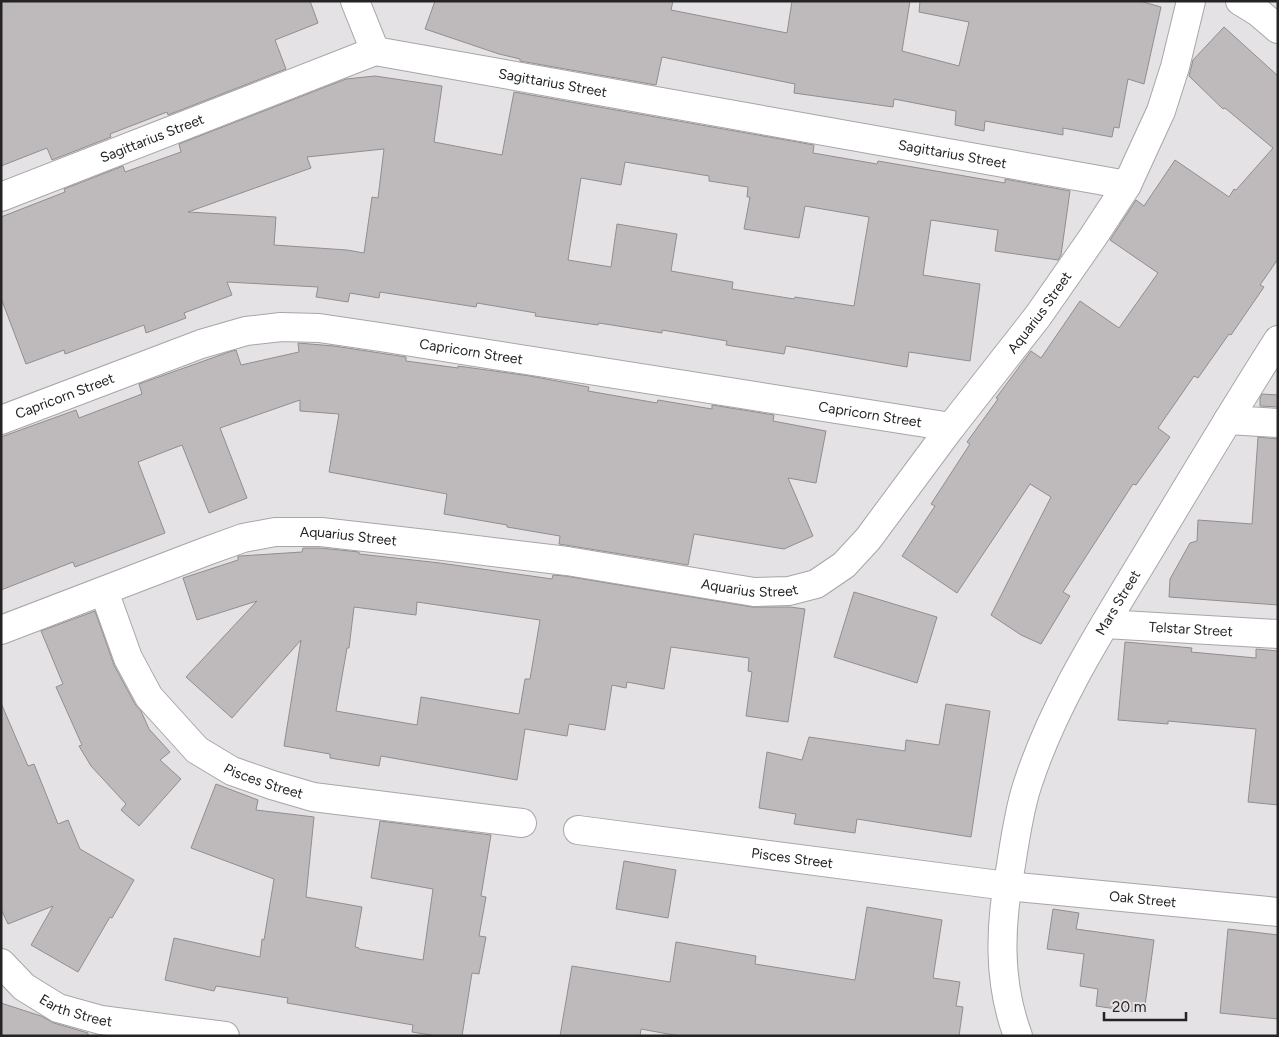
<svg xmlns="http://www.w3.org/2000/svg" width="1279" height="1037" font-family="Figtree,sans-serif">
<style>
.building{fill:#beb9bb;stroke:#928d8f;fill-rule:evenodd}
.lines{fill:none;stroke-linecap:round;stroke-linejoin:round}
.minor-casing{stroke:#a8a5a8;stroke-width:30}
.minor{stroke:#fff;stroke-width:28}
.labels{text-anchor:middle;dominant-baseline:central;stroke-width:4;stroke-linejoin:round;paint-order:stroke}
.street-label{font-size:14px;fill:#252425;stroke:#e5e2e5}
</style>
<rect width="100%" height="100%" fill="#e5e2e5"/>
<!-- building -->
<path class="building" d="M 1,1 L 310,1 L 318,23 L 275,40 L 286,69 L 168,115 L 167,112 L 110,134 L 111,137 L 52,160 L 47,148 L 1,166 Z
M 435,1 L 673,1 L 671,10 L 787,33 L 792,1 L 910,1 L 902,51 L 959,66 L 969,22 L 919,12 L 920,1 L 1140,1 L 1161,7 L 1144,84 L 1128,79 L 1119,128 L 1114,127 L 1112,137 L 1063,128 L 1063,135 L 985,121 L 984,131 L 955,125 L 956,111 L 894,99 L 893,107 L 794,93 L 795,84 L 662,57 L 656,85 L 520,61 L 520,59 L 499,54 L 425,29 Z
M 1224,27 L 1278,76 L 1278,259 L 1260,285 L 1264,287 L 1231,335 L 1229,334 L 1198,378 L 1194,376 L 1158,428 L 1170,437 L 1136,485 L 1133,484 L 1063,592 L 1070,596 L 1041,644 L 1021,635 L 991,615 L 1051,497 L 1030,484 L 957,593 L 902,556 L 935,506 L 931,504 L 970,444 L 967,442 L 998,399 L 996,398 L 1031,351 L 1041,358 L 1080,301 L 1119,328 L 1158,273 L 1110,240 L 1136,200 L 1144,206 L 1175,160 L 1229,197 L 1234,189 L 1236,190 L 1273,148 L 1225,108 L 1223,109 L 1189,76 L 1193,60 Z
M 375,76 L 442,86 L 434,142 L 502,155 L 514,92 L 814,145 L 813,153 L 877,164 L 878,161 L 1005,183 L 1005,179 L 1070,191 L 1061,255 L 1058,260 L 995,251 L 998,230 L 931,220 L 923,275 L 980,284 L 970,361 L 909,352 L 907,367 L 786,346 L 784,354 L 726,345 L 727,341 L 662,330 L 662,333 L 599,323 L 598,325 L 535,316 L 536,313 L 477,303 L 476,307 L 380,292 L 379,298 L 350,293 L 348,302 L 316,297 L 318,287 L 227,282 L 232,295 L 184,313 L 186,318 L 146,333 L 144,325 L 65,354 L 64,350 L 26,364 L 1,298 L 1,217 L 65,192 L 64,189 L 123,166 L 125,172 L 181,152 L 179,144 L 346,79 ZM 384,149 L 378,198 L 372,197 L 364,253 L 347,250 L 274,245 L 276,217 L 188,212 L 311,168 L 307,157 ZM 625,162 L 709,176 L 709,181 L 748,187 L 747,197 L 750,197 L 744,229 L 799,238 L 805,206 L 869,217 L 854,306 L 795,297 L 794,299 L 732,289 L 733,282 L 671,271 L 677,234 L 617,224 L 611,267 L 568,260 L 581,178 L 621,185 Z
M 298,343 L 334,346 L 406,357 L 406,361 L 458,368 L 458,366 L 530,376 L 589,387 L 588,391 L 657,403 L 658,400 L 712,409 L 712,405 L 774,415 L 773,421 L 826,431 L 816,483 L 788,478 L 813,536 L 784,549 L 694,534 L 688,565 L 559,544 L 560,536 L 507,527 L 507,525 L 444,514 L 447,494 L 329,472 L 339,414 L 300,411 L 300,400 L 220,428 L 247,498 L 209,513 L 182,445 L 138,462 L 165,533 L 75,567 L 73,562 L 1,590 L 1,437 L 76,410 L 79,418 L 142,394 L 139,384 L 229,352 L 236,350 L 241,365 L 299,352 Z
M 1262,394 L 1278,395 L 1278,407 L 1260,406 L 1260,398 Z
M 1258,437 L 1278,439 L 1278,605 L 1169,597 L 1170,579 L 1190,543 L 1197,541 L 1198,520 L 1252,524 Z
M 303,548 L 320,548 L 359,552 L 359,554 L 440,563 L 552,579 L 553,575 L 565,576 L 752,607 L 790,607 L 805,609 L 788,722 L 746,716 L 752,672 L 748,671 L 749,658 L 671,647 L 664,689 L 627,682 L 626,688 L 612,685 L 605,730 L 569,724 L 567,736 L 525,729 L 517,780 L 381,756 L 379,766 L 330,758 L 330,754 L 284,746 L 301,640 L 232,718 L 186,677 L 257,601 L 197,620 L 183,578 L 238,560 L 238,556 L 240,556 L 302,552 ZM 417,602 L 540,620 L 530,679 L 525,679 L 519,714 L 421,697 L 417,725 L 336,711 L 347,648 L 349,648 L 354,607 L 416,615 Z
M 854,592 L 937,617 L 917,683 L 834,657 Z
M 95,611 L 114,665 L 135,704 L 141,711 L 149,729 L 170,752 L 160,760 L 181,779 L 139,826 L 121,810 L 126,804 L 91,766 L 79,746 L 82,745 L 56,687 L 63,684 L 41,631 Z
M 1125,642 L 1192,648 L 1191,652 L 1256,658 L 1256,649 L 1278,651 L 1278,805 L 1248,802 L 1256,729 L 1168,721 L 1168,724 L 1118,720 Z
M 1,703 L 28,766 L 34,764 L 58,824 L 68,820 L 80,849 L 134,880 L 112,918 L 110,917 L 78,972 L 31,945 L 53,906 L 8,924 L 1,909 Z
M 946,704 L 990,711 L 971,837 L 857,819 L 855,833 L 794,824 L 796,814 L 759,808 L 767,752 L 802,760 L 809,737 L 905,751 L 906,740 L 939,745 Z
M 216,784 L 258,800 L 256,810 L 314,817 L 306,897 L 362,907 L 355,947 L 359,948 L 359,949 L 423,960 L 433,889 L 371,878 L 380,821 L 491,835 L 481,896 L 486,897 L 479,936 L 486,937 L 479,974 L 472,973 L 462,1036 L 437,1036 L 412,1032 L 413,1025 L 287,1003 L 288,998 L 216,986 L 214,991 L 165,980 L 174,938 L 260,957 L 262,939 L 264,940 L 274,879 L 191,848 Z
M 624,861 L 676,870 L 668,918 L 616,909 Z
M 867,907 L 942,920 L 933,978 L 960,982 L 956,1006 L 963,1007 L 959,1036 L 679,1036 L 641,1029 L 640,1036 L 560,1036 L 572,966 L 670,982 L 676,942 L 756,956 L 755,964 L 855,980 Z
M 1053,909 L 1079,913 L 1076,929 L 1154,940 L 1144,1013 L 1096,1006 L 1098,989 L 1080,986 L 1084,954 L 1047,949 Z
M 1228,929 L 1278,935 L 1278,1019 L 1220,1013 Z
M 1,1003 L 41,1016 L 54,1023 L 88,1033 L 88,1036 L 1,1036 Z"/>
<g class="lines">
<defs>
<g id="minor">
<path d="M 355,1 L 375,51"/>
<path d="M 1240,1 L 1258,12 L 1278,29"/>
<path id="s1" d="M 1,197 L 375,51 L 1127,185"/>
<path id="s2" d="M 1,420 L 201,344 L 246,331 L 281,327 L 319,328 L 380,337 L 951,427"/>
<path d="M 1228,420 L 1278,423"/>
<path id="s3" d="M 104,591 L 128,658 L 149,697 L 197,750 L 232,771 L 272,785 L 313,797 L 522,823"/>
<path id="s4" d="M 1105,624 L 1278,634"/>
<path id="s5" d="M 1,630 L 207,551 L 243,538 L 275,532 L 321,532 L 452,547 L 567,561 L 754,592 L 789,591 L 816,584 L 844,565 L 868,539 L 951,427 L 1038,316 L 1093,237 L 1127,185 L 1161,111 L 1175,67 L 1191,1"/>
<path id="s6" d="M 578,830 L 1007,886 L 1278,912"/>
<path id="s7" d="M 1,963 L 24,987 L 58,1008 L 101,1020 L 225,1036"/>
<path id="s8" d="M 1018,1036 C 997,980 1000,923 1011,865 C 1015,839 1019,811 1027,786 C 1055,699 1107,621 1153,544 C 1194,476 1235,407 1278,340"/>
</g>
</defs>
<!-- minor casing -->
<use href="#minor" class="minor-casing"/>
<!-- minor -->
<use href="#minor" class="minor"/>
</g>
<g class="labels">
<!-- street labels -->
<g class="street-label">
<text stroke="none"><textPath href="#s1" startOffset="582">Sagittarius Street</textPath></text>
<text stroke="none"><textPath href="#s1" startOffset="162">Sagittarius Street</textPath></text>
<text stroke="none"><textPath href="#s1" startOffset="988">Sagittarius Street</textPath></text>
<text stroke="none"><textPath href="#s5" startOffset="1191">Aquarius Street</textPath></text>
<text stroke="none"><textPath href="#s2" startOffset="488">Capricorn Street</textPath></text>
<text stroke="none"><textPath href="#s2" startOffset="68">Capricorn Street</textPath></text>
<text stroke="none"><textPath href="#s2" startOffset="892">Capricorn Street</textPath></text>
<text stroke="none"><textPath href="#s5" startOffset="365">Aquarius Street</textPath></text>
<text stroke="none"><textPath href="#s5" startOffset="770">Aquarius Street</textPath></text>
<text stroke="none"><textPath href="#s8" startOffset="459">Mars Street</textPath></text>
<text stroke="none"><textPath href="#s4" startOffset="86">Telstar Street</textPath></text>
<text stroke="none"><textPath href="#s3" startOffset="261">Pisces Street</textPath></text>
<text stroke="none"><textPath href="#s6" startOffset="216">Pisces Street</textPath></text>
<text stroke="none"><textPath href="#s6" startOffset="569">Oak Street</textPath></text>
<text stroke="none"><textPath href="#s7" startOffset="91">Earth Street</textPath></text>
</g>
</g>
<!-- border -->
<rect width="1279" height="1037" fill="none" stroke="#252425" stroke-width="5"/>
<!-- scale -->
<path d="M1104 1012v8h82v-8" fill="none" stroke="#252425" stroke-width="2.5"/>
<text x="1112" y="1012" font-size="15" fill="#252425" stroke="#e5e2e5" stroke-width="4" paint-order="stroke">20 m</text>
</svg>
